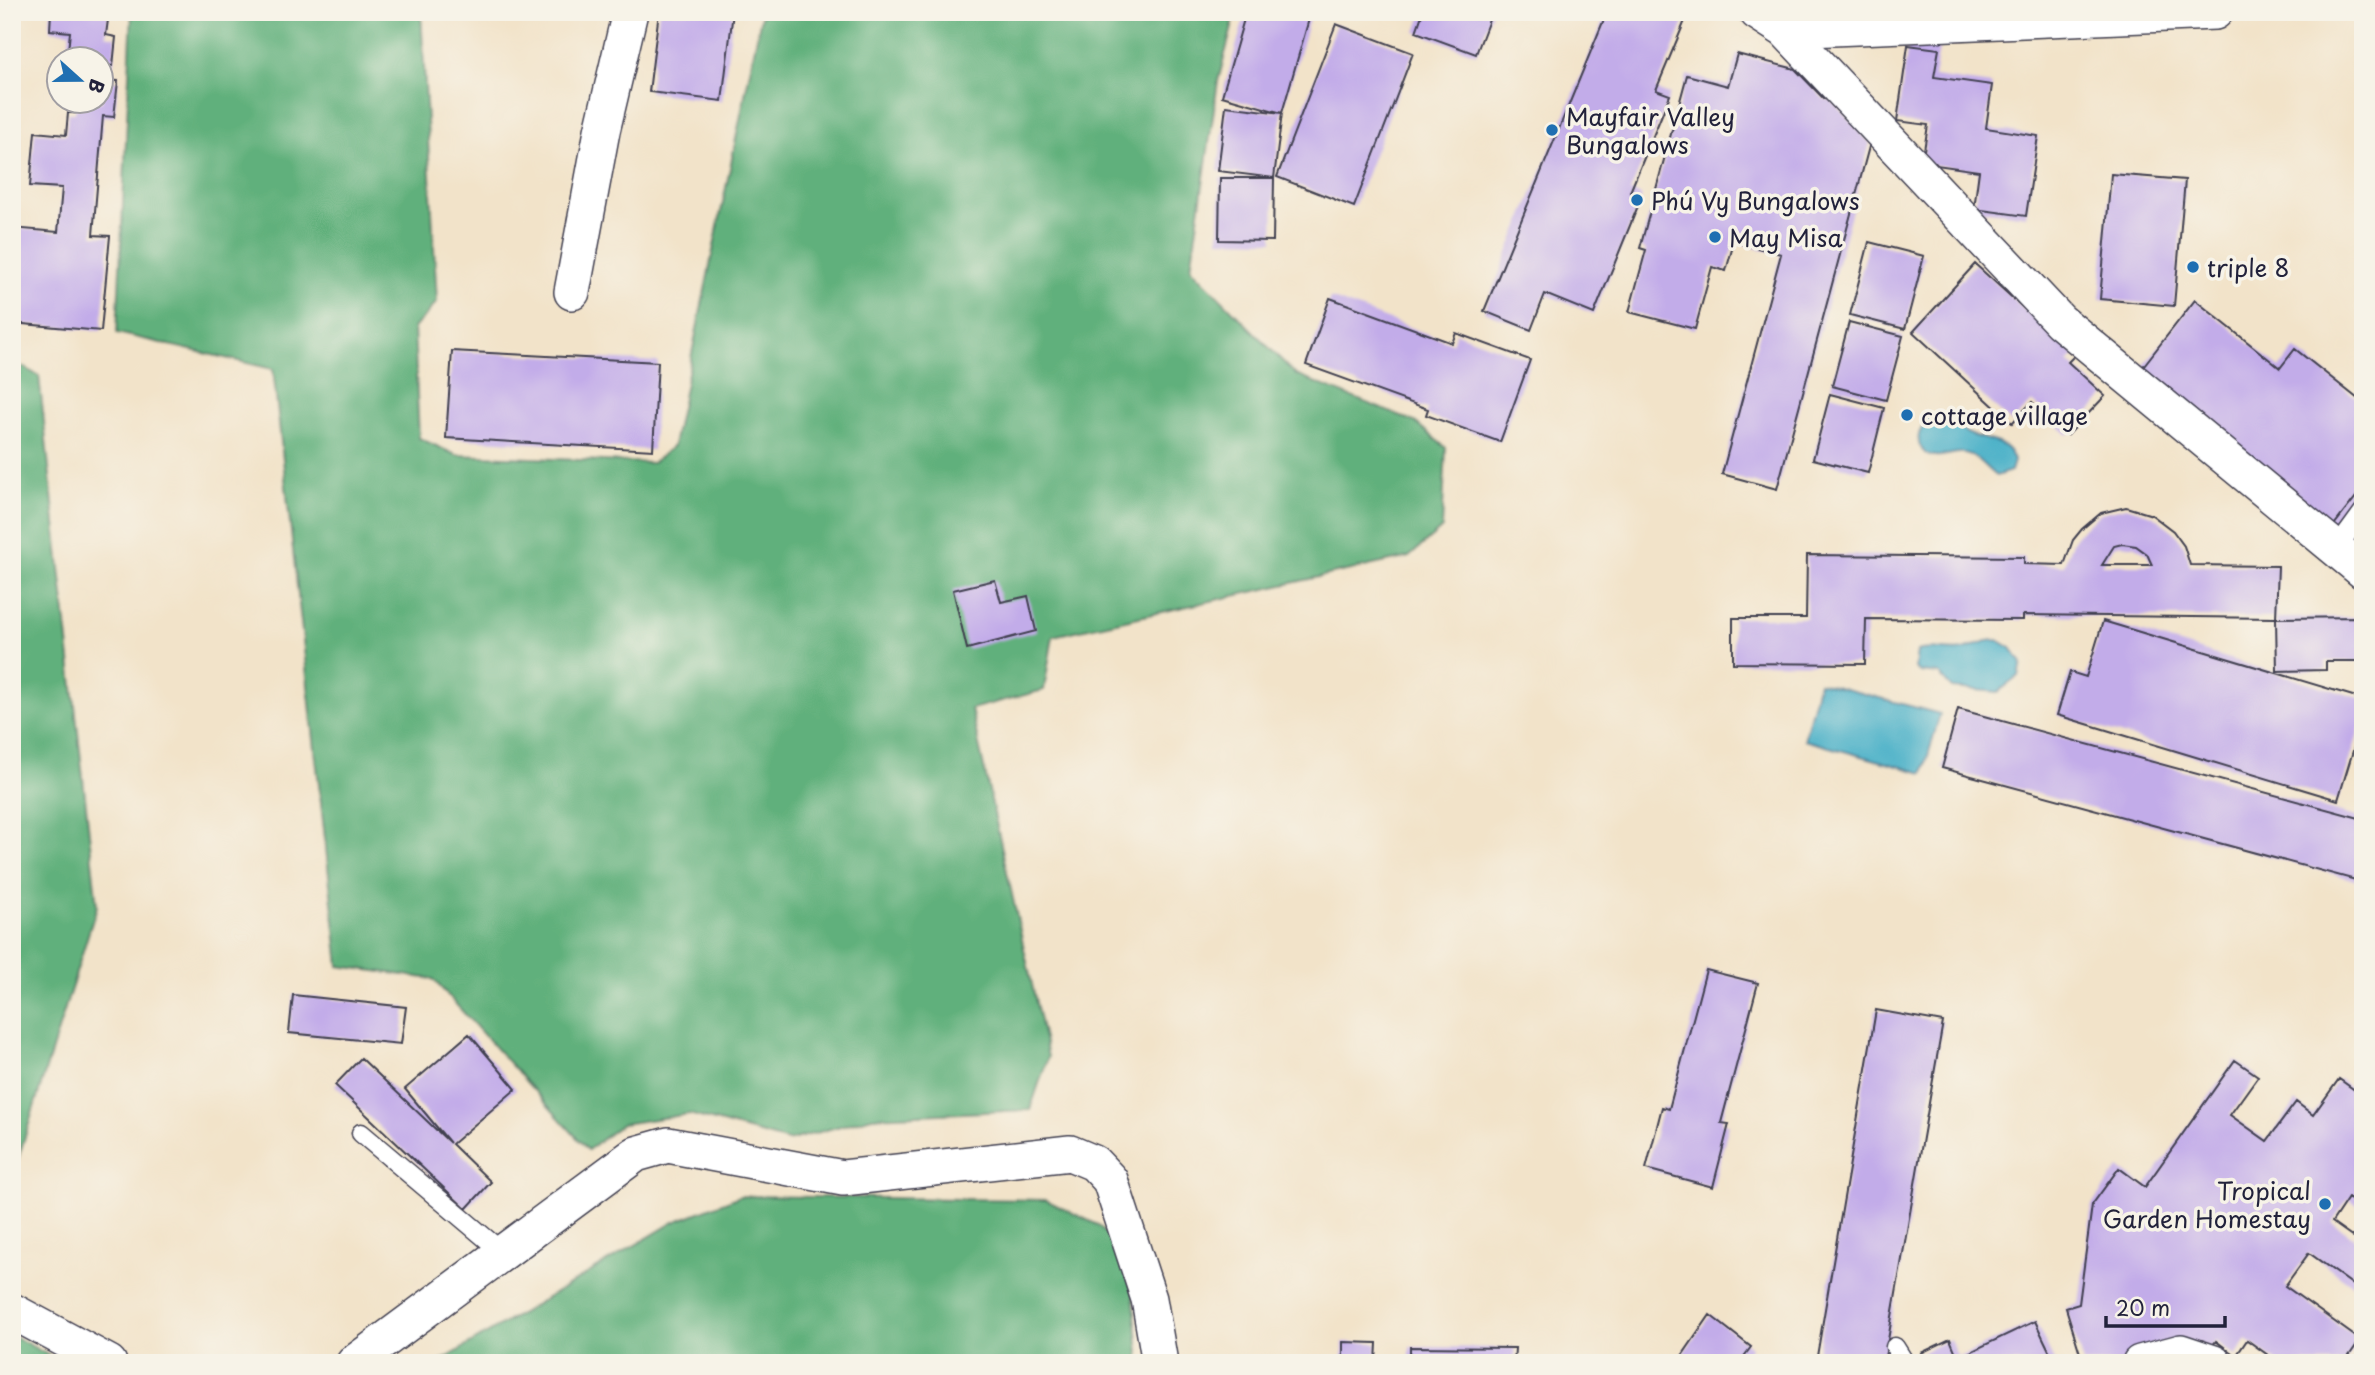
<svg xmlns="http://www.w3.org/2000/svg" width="2375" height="1375" font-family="'Playpen Sans',sans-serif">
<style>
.forest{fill:#60b07c;stroke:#41695c;stroke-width:2}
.water{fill:#49b0c8;stroke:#366982;stroke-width:2}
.building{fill:#c2ace9;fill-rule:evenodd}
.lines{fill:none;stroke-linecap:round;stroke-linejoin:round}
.service-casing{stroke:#413f50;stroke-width:21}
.minor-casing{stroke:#413f50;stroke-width:38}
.service{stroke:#fff;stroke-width:18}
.minor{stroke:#fff;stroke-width:35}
.poi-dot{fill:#1f6fb2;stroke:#f7f3e8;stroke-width:2.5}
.labels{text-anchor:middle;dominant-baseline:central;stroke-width:7;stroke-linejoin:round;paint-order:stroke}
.poi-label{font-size:24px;fill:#22223b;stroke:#f7f3e8;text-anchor:start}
</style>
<rect width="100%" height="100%" fill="#f7f3e8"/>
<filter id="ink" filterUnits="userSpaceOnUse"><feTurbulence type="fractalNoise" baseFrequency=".0143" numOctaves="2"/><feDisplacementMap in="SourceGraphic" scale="14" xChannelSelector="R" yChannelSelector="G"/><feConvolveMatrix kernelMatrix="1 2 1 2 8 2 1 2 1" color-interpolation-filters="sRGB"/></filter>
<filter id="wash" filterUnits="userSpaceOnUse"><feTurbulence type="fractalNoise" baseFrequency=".00686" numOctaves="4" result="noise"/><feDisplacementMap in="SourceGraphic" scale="28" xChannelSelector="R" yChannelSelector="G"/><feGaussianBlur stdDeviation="1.57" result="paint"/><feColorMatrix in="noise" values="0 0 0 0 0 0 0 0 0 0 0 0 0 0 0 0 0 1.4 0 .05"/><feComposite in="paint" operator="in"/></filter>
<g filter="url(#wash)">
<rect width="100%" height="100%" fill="#f2e3c9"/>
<!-- forest -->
<path class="forest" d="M 132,12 L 421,12 L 437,302 L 414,328 L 419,438 L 456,455 L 652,463 L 673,446 L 762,12 L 1236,12 L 1218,81 L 1191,268 L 1296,375 L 1415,422 L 1446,448 L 1442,528 L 1409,557 L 1053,636 L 1044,690 L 971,709 L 1048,1057 L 1030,1110 L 872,1117 L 788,1141 L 689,1114 L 622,1124 L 588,1150 L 433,979 L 339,966 L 273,369 L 117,333 Z
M 12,361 L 39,376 L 97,906 L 12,1178 Z
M 740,1196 L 1046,1200 L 1100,1226 L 1120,1254 L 1133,1293 L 1140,1363 L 438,1363 L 674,1222 Z
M 12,1335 L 62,1363 L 12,1363 Z"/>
<!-- water -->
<path class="water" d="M 1938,416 C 1950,419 1957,427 1967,433 C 1984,442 2008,438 2014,461 L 2011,471 L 1996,476 C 1985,469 1975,451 1959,453 C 1946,454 1940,459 1926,454 C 1913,441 1919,430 1929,417 Z
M 1998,640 L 2011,648 L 2022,663 L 2019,676 L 1998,692 L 1952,688 L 1939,674 L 1920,672 L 1915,668 L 1917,651 C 1932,646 1949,653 1964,650 C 1978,646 1981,640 1998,640 Z
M 1819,682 L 1940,714 L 1923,773 L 1804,740 Z"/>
<g id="blocks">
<!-- building -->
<path class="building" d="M 51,12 L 109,12 L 106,35 L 116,37 L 113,66 L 102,65 L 102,60 L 67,60 L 70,32 L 50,30 Z
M 659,12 L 733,12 L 722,101 L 649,92 Z
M 1246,12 L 1311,12 L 1282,113 L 1274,178 L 1218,171 L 1226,106 L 1282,113 L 1222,96 Z
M 1423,12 L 1492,12 L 1476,54 L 1416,32 Z
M 1607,12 L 1679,12 L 1687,16 L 1656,90 L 1670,95 L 1630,192 L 1642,196 L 1594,314 L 1545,294 L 1531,330 L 1484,311 Z
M 1336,24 L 1413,53 L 1354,207 L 1277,177 Z
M 1908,45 L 1939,49 L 1934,77 L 1992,85 L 1986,128 L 2038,136 L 2026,216 L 1974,209 L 1979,171 L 1922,163 L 1928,125 L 1897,121 Z
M 1737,54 L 1795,69 L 1824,99 L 1831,100 L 1870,143 L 1777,489 L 1722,474 L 1781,254 L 1734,242 L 1726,271 L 1712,267 L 1695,329 L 1629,312 L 1646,250 L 1640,248 L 1687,75 L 1728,86 Z
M 102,80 L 118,81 L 114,117 L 103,116 L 93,235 L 110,236 L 101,331 L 12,323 L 12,228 L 58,232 L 62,188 L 30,186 L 35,132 L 66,135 L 68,113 L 75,113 L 76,102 L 102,102 Z
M 2111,174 L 2185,180 L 2174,306 L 2100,299 Z
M 1220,178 L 1274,178 L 1273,241 L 1219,240 Z
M 1869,242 L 1924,256 L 1905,329 L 1850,315 Z
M 1975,264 L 2075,355 L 2068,362 L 2105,396 L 2068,435 L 2032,402 L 2012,423 L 1913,332 Z
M 1330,298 L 1452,343 L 1456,333 L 1530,360 L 1500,442 L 1426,415 L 1428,409 L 1306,365 Z
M 2195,300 L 2280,368 L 2295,349 L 2363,403 L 2363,488 L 2334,525 L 2141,369 Z
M 1849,322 L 1903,336 L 1886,400 L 1832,386 Z
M 452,351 L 658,362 L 653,450 L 446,438 Z
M 1830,394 L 1884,408 L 1868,473 L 1813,459 Z
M 2126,507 L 2152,515 L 2173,531 L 2184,546 L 2190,565 L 2278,566 L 2276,618 L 2363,617 L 2363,661 L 2326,661 L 2326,670 L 2277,671 L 2276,618 L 2023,615 L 2023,620 L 1866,619 L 1865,664 L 1733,663 L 1733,618 L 1806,618 L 1807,555 L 2024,557 L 2024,564 L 2064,565 L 2073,540 L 2082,529 L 2101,513 ZM 2122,544 L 2136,546 L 2147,554 L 2152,565 L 2102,565 L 2114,546 Z
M 995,580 L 1001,602 L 1028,596 L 1036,631 L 967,649 L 953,590 Z
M 2103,621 L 2363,699 L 2363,718 L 2338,800 L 2057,715 L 2070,672 L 2086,677 Z
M 1958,709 L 2363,819 L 2363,882 L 1942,768 Z
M 1706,970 L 1758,983 L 1721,1123 L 1729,1124 L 1713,1187 L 1646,1169 L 1662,1107 L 1669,1109 Z
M 293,995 L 406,1007 L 401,1044 L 289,1033 Z
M 1876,1010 L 1943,1022 L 1884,1363 L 1820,1363 L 1816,1362 Z
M 469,1034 L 516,1089 L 452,1144 L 491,1182 L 466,1209 L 335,1085 L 361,1058 L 450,1143 L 405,1089 Z
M 2235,1060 L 2258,1076 L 2230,1115 L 2267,1141 L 2296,1102 L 2313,1115 L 2339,1079 L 2363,1096 L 2363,1209 L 2348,1198 L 2332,1222 L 2363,1244 L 2363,1292 L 2309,1253 L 2285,1286 L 2360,1340 L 2344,1363 L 2279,1363 L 2247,1340 L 2236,1356 L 2216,1341 L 2208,1351 L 2158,1348 L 2118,1363 L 2083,1363 L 2066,1308 L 2079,1304 L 2092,1205 L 2119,1168 L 2145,1187 Z
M 1710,1315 L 1751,1347 L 1739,1363 L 1677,1363 Z
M 2035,1321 L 2055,1363 L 1926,1363 L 1921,1353 L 1950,1339 L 1958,1358 Z
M 1343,1342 L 1377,1343 L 1376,1363 L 1343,1363 Z
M 1410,1347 L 1515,1348 L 1514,1363 L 1410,1363 Z"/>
</g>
</g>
<g filter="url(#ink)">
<use href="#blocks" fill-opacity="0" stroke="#413f50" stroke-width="2"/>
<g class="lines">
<defs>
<path id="service" d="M 2336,549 L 2363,512
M 361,1133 L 502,1252
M 1895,1347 L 1905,1363"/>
<path id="minor" d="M 1757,12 L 1785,30 L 2060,321 L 2363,571
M 1785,30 L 2215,12
M 572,292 L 602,131 L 630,12
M 12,1311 L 109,1363
M 354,1363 L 636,1154 L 668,1145 L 843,1178 L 1070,1153 L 1094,1163 L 1110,1180 L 1149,1299 L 1160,1363
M 2140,1363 L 2181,1352 L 2214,1363"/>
</defs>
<!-- service casing -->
<use href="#service" class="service-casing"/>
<!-- minor casing -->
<use href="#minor" class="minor-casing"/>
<!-- service -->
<use href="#service" class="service"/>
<!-- minor -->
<use href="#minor" class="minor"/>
</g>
</g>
<!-- markers -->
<g class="poi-dot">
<circle cx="1552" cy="130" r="7"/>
<circle cx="1637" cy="200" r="7"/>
<circle cx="1715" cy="237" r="7"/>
<circle cx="2193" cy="267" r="7"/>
<circle cx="1907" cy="415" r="7"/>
<circle cx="2325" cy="1204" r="7"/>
</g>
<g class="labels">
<!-- poi labels -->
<g class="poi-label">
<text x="1566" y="116">Mayfair Valley<tspan x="1566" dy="28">Bungalows</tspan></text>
<text x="1651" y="200">Phú Vy Bungalows</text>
<text x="1729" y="237">May Misa</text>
<text x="2207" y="267">triple 8</text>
<text x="1921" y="415">cottage village</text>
<text x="2311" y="1190" text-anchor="end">Tropical<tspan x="2311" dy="28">Garden Homestay</tspan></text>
</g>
</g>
<!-- margin -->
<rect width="2375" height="1375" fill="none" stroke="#f7f3e8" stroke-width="42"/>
<!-- north arrow -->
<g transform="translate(80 80) rotate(111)"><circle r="33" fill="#f7f3e8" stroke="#a29fa3" stroke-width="2"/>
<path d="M0-5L12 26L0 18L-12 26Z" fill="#1f6fb2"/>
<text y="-10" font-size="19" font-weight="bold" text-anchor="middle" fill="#22223b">B</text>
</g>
<!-- scale -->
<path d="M2106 1316v10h119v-10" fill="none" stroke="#22223b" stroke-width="3.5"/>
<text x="2116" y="1316" font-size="21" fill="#22223b" stroke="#f7f3e8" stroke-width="5" paint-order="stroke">20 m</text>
</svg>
